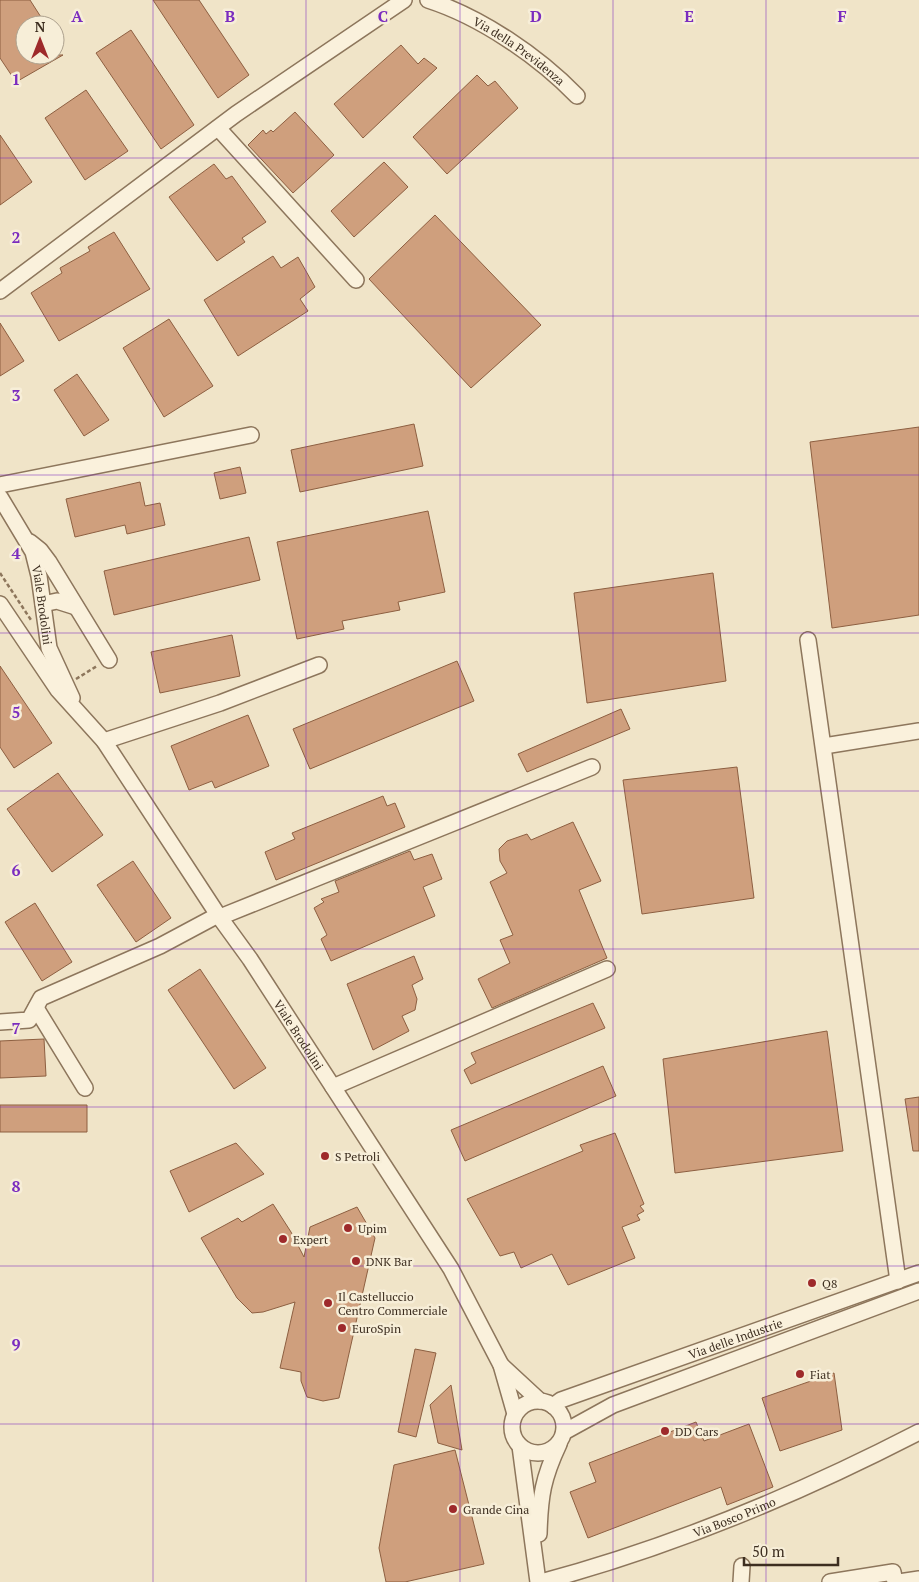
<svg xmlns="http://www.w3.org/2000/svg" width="919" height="1582" font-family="'PT Serif',serif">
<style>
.building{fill:#cf9f7d;stroke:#8d5f41}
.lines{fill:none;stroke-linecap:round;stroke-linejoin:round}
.minor-casing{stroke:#8d765c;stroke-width:18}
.path{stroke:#8d765c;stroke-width:2.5;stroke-dasharray:4 2.5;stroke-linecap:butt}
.minor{stroke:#faf1dc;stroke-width:15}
.grid{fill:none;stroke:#7b2cbf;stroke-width:1;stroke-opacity:0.55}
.poi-dot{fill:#9e2a2b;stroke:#f7eed8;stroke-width:2}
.labels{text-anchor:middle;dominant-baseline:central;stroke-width:5;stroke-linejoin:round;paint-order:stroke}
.street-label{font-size:12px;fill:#3d2e20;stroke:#f7eed8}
.poi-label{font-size:12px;fill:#3d2e20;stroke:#f7eed8;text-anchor:start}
.grid-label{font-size:16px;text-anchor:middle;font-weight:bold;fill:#7b2cbf;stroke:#f7eed8;stroke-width:5;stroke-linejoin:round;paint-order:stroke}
</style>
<rect width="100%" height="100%" fill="#f0e4c8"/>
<!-- building -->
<path class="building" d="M 0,0 L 30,0 L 46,25 L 25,25 L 25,55 L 63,55 L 16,82 L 0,58 Z
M 153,0 L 199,0 L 249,75 L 218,98 Z
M 131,30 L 194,125 L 161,149 L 96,53 Z
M 401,45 L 418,64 L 424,58 L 437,68 L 363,138 L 334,104 Z
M 477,75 L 488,86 L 495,81 L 518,108 L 447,174 L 413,137 Z
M 86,90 L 128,151 L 85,180 L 45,118 Z
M 295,112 L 334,155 L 293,193 L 248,145 L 263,130 L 266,134 L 271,130 L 273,132 Z
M 0,135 L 32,182 L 0,205 Z
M 384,162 L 408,187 L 354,237 L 331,211 Z
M 214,164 L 226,179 L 232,176 L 266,222 L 242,238 L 245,242 L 217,261 L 169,197 Z
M 435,215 L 541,325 L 471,388 L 369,279 Z
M 114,232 L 150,289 L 59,341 L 31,293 L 62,273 L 60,268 L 90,251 L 88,247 Z
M 273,256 L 281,268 L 298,257 L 315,287 L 300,299 L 308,311 L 238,356 L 204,300 Z
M 169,319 L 213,386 L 164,417 L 123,348 Z
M 0,323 L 24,361 L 0,376 Z
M 77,374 L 109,420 L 84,436 L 54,390 Z
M 414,424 L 423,466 L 300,492 L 291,450 Z
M 919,427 L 919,615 L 832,628 L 810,442 Z
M 240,467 L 246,493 L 220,499 L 214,473 Z
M 140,482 L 145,506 L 160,503 L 165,525 L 127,534 L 125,525 L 75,537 L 66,499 Z
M 428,511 L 445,592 L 398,602 L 400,610 L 342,621 L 344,629 L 297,639 L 277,542 Z
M 249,537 L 260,580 L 114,615 L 104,571 Z
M 713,573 L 726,681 L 587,703 L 574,593 Z
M 232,635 L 240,676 L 160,693 L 151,652 Z
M 457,661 L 474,701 L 310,769 L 293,729 Z
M 0,666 L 52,743 L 14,768 L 0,747 Z
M 621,709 L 630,729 L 527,772 L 518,754 Z
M 248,715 L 269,766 L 215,788 L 212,781 L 189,790 L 171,746 Z
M 737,767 L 754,898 L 642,914 L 623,780 Z
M 58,773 L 103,835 L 52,872 L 7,809 Z
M 383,796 L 387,806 L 395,803 L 405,827 L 276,880 L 265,852 L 295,839 L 292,833 Z
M 573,822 L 601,881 L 579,890 L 607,958 L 492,1008 L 478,979 L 510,963 L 500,940 L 513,935 L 490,882 L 507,873 L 500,861 L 499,849 L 507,841 L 527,834 L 531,840 Z
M 410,851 L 414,860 L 432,854 L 442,879 L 423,887 L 435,916 L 331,961 L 321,939 L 327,935 L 314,908 L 324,902 L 321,899 L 339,892 L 335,881 Z
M 133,861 L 171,918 L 136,942 L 97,885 Z
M 35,903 L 72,962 L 42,981 L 5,922 Z
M 414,956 L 423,979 L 412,985 L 417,999 L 415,1010 L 402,1016 L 409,1031 L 373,1050 L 347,984 Z
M 200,969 L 266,1068 L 234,1089 L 168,990 Z
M 593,1003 L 605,1028 L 471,1084 L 464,1070 L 476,1063 L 471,1053 Z
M 827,1031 L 843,1151 L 675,1173 L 663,1059 Z
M 44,1039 L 46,1076 L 0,1078 L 0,1041 Z
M 603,1066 L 616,1096 L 465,1161 L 451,1130 Z
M 919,1097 L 919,1151 L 913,1151 L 905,1099 Z
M 0,1105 L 87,1105 L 87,1132 L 0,1132 Z
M 615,1133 L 644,1204 L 640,1206 L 644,1211 L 637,1215 L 640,1220 L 622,1227 L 635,1258 L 568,1285 L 552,1254 L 521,1268 L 514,1252 L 500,1256 L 467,1199 L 583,1151 L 580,1145 Z
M 236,1143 L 264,1174 L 189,1212 L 170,1171 Z
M 273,1204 L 291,1232 L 304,1257 L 310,1227 L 357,1207 L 375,1238 L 339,1398 L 323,1401 L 307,1397 L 301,1381 L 301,1372 L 280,1368 L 295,1302 L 263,1312 L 252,1313 L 237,1298 L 201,1238 L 238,1218 L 242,1222 Z
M 415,1349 L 436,1353 L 416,1437 L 398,1432 Z
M 834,1373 L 842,1430 L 780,1451 L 762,1398 Z
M 451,1385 L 462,1450 L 438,1443 L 430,1405 Z
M 696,1422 L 704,1441 L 749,1424 L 773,1487 L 727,1505 L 721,1487 L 588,1538 L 570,1492 L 596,1482 L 589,1463 Z
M 455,1450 L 484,1564 L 405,1582 L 386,1582 L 379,1548 L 394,1465 Z"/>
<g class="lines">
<defs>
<g id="minor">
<path id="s1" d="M 428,0 C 481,17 538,56 577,96"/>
<path d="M 218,128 L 356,280"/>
<path d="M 0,291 L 236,114 L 404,0"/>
<path d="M 0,485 L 251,435"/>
<path id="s2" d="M 0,497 L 33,552 L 39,576 L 49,648 L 72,698"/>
<path d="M 30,542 L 40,550 L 49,562 L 109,660"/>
<path id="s3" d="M 0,604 L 58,690 L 104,741 L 218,915 L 250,959 L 451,1269 L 501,1365 L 515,1414"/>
<path d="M 43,604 L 57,601 L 76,607"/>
<path d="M 808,640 L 898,1281"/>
<path d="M 104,741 L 220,703 L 319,665"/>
<path d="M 824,746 L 919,731"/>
<path d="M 220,917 L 592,767"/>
<path d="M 36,1008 L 85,1088"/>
<path d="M 0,1022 L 29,1020 L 41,998 L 160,946 L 218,915"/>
<path d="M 333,1087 L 607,969"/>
<path d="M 501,1365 L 540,1401"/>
<circle cx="538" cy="1427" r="26"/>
<path id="s4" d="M 553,1406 L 561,1400 L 919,1273"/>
<path d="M 564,1432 L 613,1405 L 919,1291"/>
<path d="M 520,1446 L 538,1582"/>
<path d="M 539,1534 C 540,1496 543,1478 559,1444"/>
<path id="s5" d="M 541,1582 C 672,1547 799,1494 919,1432"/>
<path d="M 741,1582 L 742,1566"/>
<path d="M 830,1582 L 893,1572 L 895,1582"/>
<path d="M 899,1582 L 919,1579"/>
</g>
</defs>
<!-- minor casing -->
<use href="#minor" class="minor-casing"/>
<!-- path -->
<path class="path" d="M 0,573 L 31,620
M 76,679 L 97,666"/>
<!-- minor -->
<use href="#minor" class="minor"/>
</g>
<!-- grid -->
<path class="grid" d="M 153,0 L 153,1582M 306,0 L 306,1582M 460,0 L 460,1582M 613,0 L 613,1582M 766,0 L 766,1582M 0,158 L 919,158M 0,316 L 919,316M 0,475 L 919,475M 0,633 L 919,633M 0,791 L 919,791M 0,949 L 919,949M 0,1107 L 919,1107M 0,1266 L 919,1266M 0,1424 L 919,1424"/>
<!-- markers -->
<g class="poi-dot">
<circle cx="325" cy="1156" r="5"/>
<circle cx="348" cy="1228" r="5"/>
<circle cx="283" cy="1239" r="5"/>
<circle cx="356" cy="1261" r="5"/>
<circle cx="812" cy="1283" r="5"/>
<circle cx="328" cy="1303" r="5"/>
<circle cx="342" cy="1328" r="5"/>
<circle cx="800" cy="1374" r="5"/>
<circle cx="665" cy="1431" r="5"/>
<circle cx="453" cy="1509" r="5"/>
</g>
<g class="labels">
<!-- street labels -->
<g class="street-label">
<text stroke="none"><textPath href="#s1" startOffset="105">Via della Previdenza</textPath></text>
<text stroke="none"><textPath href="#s2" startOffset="118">Viale Brodolini</textPath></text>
<text stroke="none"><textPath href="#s3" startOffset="525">Viale Brodolini</textPath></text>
<text stroke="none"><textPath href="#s4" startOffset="195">Via delle Industrie</textPath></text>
<text stroke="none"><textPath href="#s5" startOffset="204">Via Bosco Primo</textPath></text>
</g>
<!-- poi labels -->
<g class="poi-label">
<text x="335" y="1156">S Petroli</text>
<text x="358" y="1228">Upim</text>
<text x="293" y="1239">Expert</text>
<text x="366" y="1261">DNK Bar</text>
<text x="822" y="1283">Q8</text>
<text x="338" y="1296">Il Castelluccio<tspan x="338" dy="14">Centro Commerciale</tspan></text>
<text x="352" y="1328">EuroSpin</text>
<text x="810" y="1374">Fiat</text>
<text x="675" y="1431">DD Cars</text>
<text x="463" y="1509">Grande Cina</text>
</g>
</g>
<g class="grid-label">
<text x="77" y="22">A</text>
<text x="230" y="22">B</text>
<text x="383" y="22">C</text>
<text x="536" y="22">D</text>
<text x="689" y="22">E</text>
<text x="842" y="22">F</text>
<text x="16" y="85">1</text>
<text x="16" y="243">2</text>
<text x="16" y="401">3</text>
<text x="16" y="559">4</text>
<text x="16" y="718">5</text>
<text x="16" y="876">6</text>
<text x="16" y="1034">7</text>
<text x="16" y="1192">8</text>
<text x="16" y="1350">9</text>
</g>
<!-- north arrow -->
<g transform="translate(40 40)"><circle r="24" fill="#f7eed8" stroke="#ada18e"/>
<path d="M0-4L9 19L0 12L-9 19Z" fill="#9e2a2b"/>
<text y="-8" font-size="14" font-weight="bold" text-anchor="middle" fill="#3d2e20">N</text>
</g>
<!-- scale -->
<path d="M744 1557v8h94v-8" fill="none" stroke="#3d2e20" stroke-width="2.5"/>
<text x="752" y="1557" font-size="15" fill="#3d2e20" stroke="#f7eed8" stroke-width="4" paint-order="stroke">50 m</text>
</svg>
